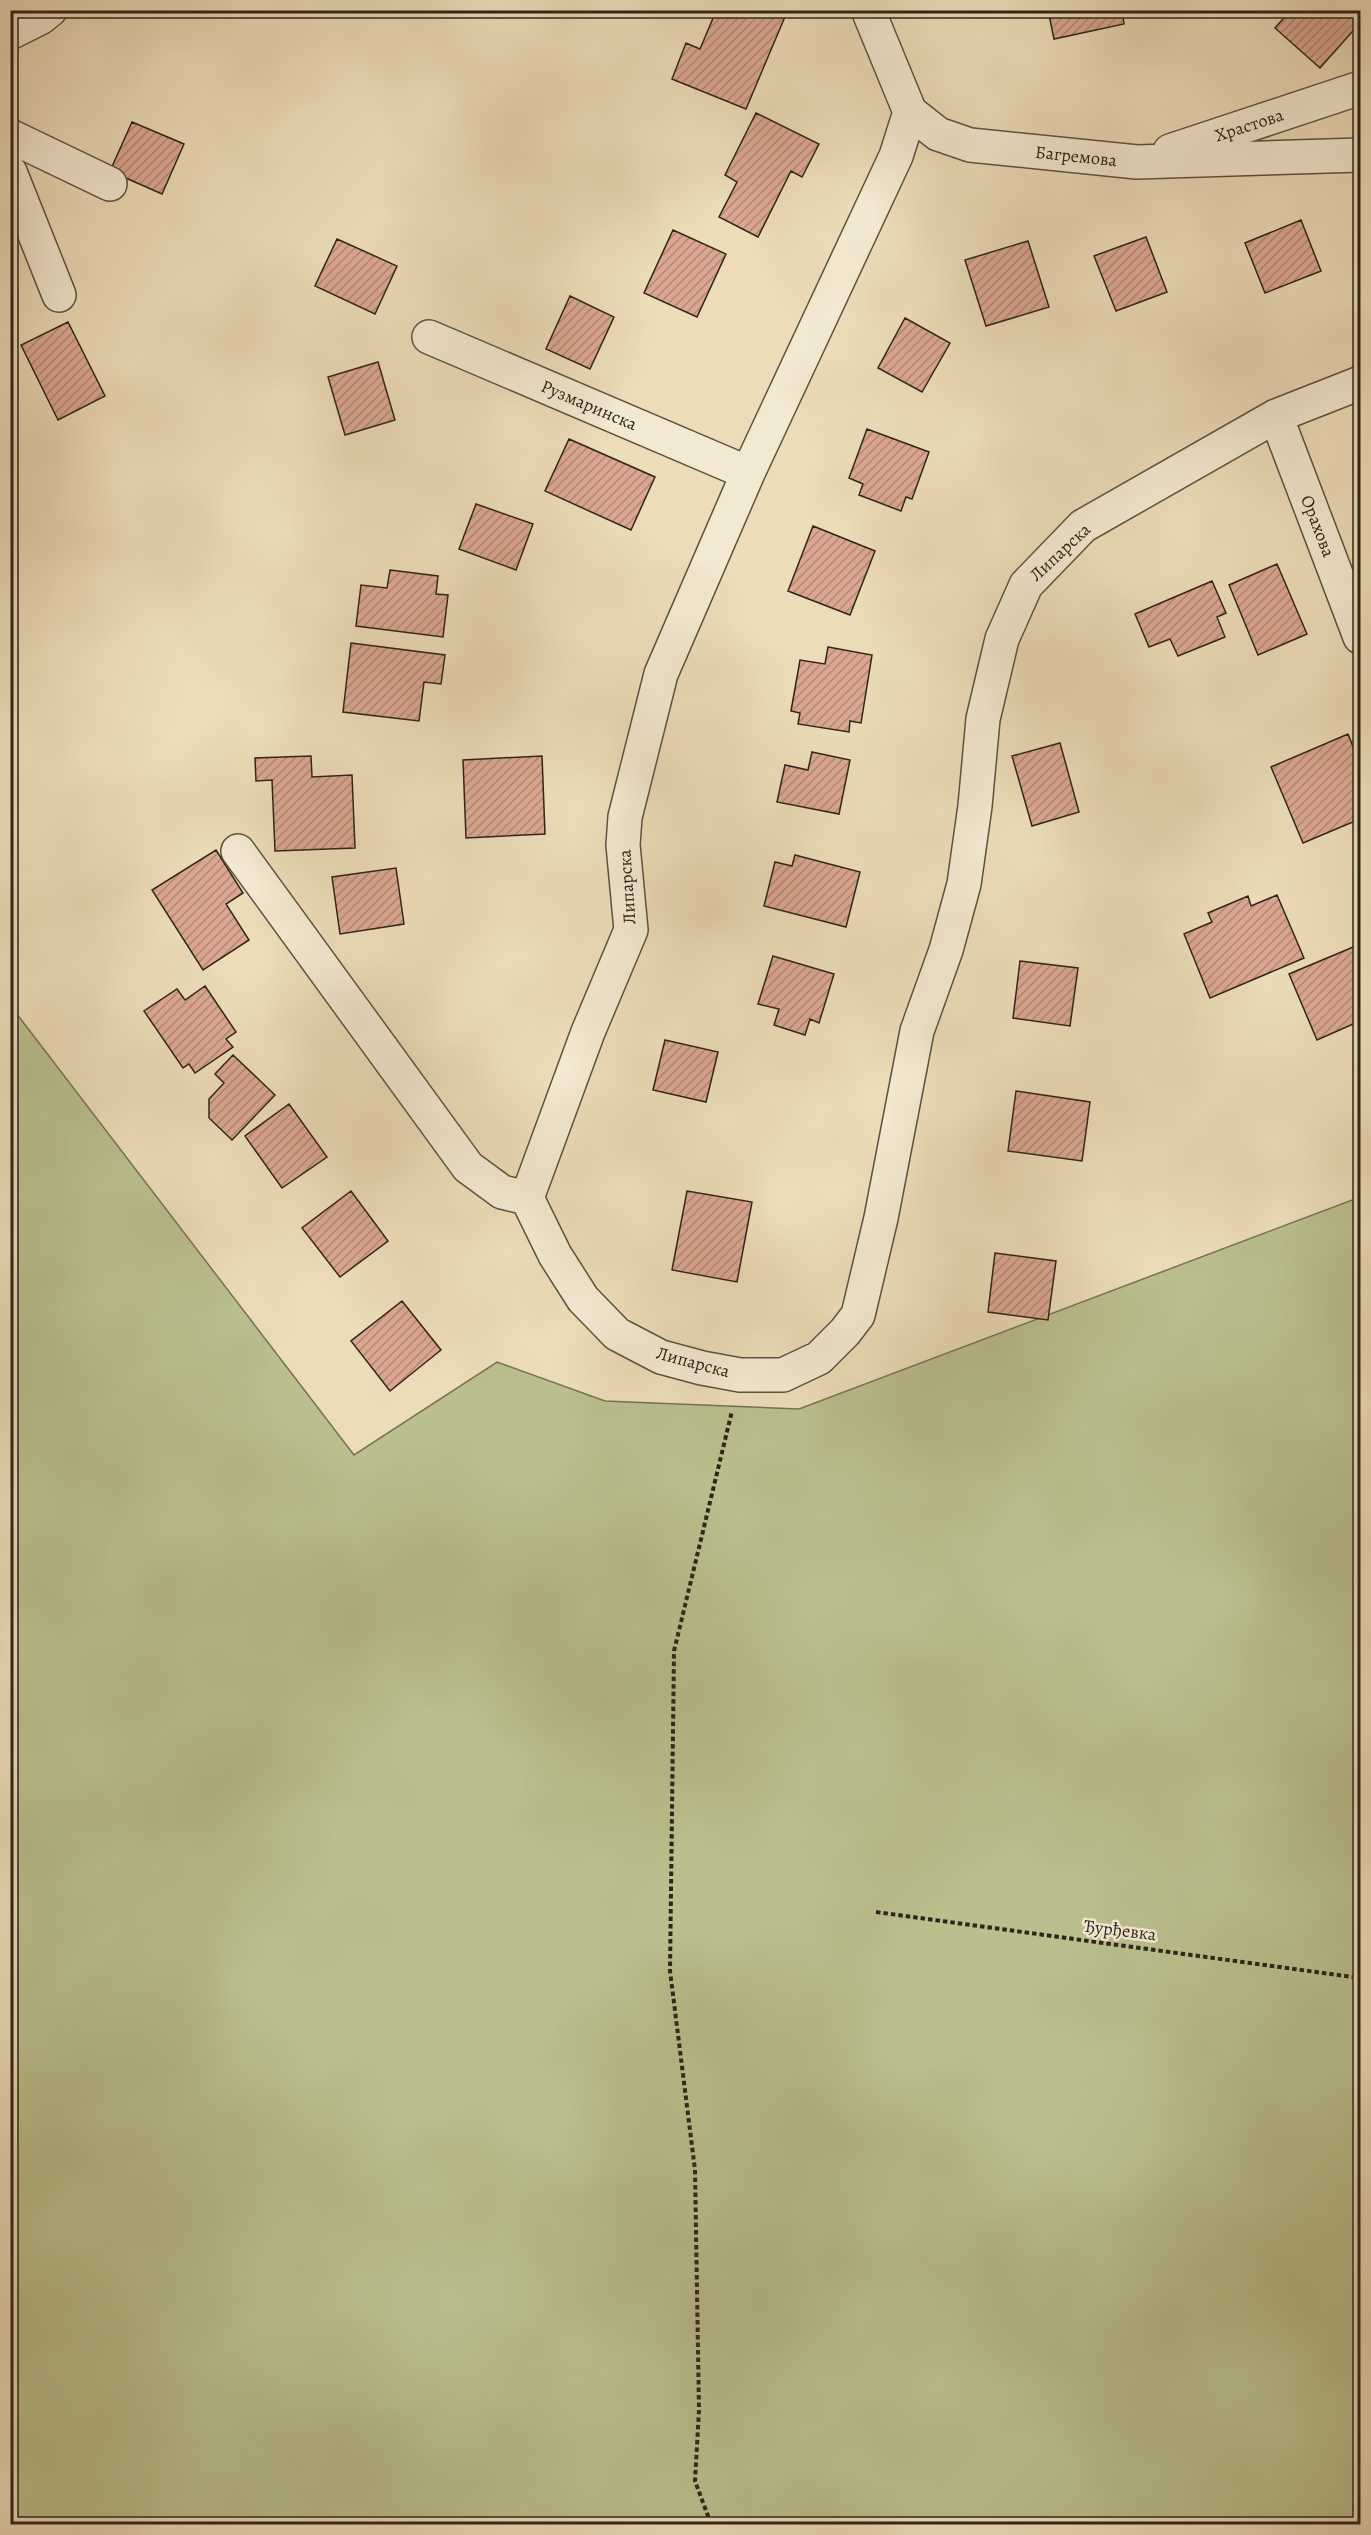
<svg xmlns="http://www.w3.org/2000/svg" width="1371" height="2535" font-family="Alegreya,serif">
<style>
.grass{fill:#babf8d;stroke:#747254;stroke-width:1.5}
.building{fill:url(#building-hatch);stroke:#2e241a;stroke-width:1.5}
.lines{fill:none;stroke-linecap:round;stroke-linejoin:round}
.minor-casing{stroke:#5e5242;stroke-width:36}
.path{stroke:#2e241a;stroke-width:4;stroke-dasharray:4.5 3;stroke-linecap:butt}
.minor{stroke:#f3e8d1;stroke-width:33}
.labels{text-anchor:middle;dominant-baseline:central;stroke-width:5;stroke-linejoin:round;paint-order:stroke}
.street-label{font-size:18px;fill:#2e241a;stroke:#f3e8d1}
</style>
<defs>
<pattern id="building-hatch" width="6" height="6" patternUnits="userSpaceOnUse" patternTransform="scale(1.5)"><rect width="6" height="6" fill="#dba792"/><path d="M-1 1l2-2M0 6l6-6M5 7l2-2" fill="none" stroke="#b28876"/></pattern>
</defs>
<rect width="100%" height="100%" fill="#ecdcb8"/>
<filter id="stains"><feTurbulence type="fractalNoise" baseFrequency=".00333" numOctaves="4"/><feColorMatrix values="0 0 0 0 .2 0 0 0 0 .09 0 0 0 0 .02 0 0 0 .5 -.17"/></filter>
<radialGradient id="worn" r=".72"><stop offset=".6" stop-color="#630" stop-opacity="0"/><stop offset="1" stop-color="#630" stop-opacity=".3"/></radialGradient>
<!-- grass -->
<path class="grass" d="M 10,1005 L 354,1455 L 497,1362 L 605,1401 L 799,1409 L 1360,1197 L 1360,2524 L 11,2524 Z"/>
<!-- building -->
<path class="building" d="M 714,10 L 787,12 L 746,109 L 672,79 L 686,43 L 700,49 L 716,11 Z
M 1048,10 L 1122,10 L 1124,24 L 1054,39 Z
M 1291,10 L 1343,10 L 1359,24 L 1320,68 L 1275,28 Z
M 756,113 L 819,144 L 802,177 L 791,171 L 758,237 L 719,217 L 737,182 L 725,175 Z
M 132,122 L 184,144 L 162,194 L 110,171 Z
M 1301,220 L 1321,271 L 1265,293 L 1245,243 Z
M 673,230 L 726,254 L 697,317 L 644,293 Z
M 1146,237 L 1167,292 L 1116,311 L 1094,256 Z
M 337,239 L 397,266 L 375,314 L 315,286 Z
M 1028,241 L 1049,307 L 986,326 L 965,260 Z
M 570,296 L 614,317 L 590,369 L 546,349 Z
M 905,318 L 950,343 L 922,392 L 878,368 Z
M 68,322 L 105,396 L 58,420 L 21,345 Z
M 378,362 L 395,420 L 345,435 L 328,377 Z
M 867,429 L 929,452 L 912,499 L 906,497 L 901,511 L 859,495 L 863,484 L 849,478 Z
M 569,439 L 655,477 L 631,530 L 545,491 Z
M 476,504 L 533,524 L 516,570 L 459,549 Z
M 813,526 L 875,551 L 850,615 L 788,591 Z
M 1277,564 L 1307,634 L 1258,655 L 1229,585 Z
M 390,570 L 438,576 L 436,594 L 448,595 L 443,637 L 356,626 L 361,585 L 387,588 Z
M 1212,581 L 1226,613 L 1217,617 L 1225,637 L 1178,656 L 1170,639 L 1149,647 L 1135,614 Z
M 351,643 L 445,655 L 441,684 L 424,682 L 419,721 L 343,712 Z
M 828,647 L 872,655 L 861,723 L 850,721 L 849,732 L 798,724 L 800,713 L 791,711 L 800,660 L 825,664 Z
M 1348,734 L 1360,764 L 1360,819 L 1303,843 L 1271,767 Z
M 1060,743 L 1079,812 L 1032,826 L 1012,756 Z
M 812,752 L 850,760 L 839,814 L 777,802 L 785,765 L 808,770 Z
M 311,756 L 312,777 L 352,775 L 355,848 L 275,851 L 272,780 L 256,781 L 255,758 Z
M 542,756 L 545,834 L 466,838 L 463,760 Z
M 216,850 L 243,893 L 226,904 L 249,940 L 203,970 L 152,890 Z
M 795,855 L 860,872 L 846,927 L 764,906 L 775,862 L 792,866 Z
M 396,868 L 404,924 L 340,934 L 332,877 Z
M 1277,895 L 1304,958 L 1210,998 L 1184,934 L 1212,922 L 1208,913 L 1248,896 L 1251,906 Z
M 1358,945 L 1360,950 L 1360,1021 L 1317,1040 L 1289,974 Z
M 773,956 L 834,974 L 819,1023 L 810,1019 L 805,1035 L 774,1025 L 779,1009 L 758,1004 Z
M 1020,961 L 1078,968 L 1070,1026 L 1013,1018 Z
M 205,986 L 236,1032 L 226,1039 L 233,1047 L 195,1073 L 189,1064 L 183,1068 L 144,1011 L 177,989 L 185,1000 Z
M 665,1040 L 718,1052 L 706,1102 L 653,1090 Z
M 233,1055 L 275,1095 L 232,1140 L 209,1118 L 209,1099 L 224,1083 L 215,1074 Z
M 1016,1091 L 1090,1102 L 1082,1161 L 1008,1151 Z
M 289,1104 L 327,1157 L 282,1188 L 245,1136 Z
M 351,1191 L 388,1241 L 340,1277 L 302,1228 Z
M 687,1191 L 752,1202 L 737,1282 L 672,1270 Z
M 995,1253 L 1056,1261 L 1048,1320 L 988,1312 Z
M 402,1301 L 441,1350 L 390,1391 L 351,1341 Z"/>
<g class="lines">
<defs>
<path id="minor" d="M 868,10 L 910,112 L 938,134 L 970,145 L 1137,162 L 1360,155
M 10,33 L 40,18 L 50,10
M 910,112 L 896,156 L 748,473 L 661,674 L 625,817 L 623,845 L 631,930 L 588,1032 L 527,1198 L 555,1255 L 583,1299 L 617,1334 L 661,1357 L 702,1368 L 740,1375 L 783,1375 L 819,1358 L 845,1332 L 858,1315 L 881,1218 L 917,1031 L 946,950 L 964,884 L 975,806 L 983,719 L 1002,639 L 1026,585 L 1083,526 L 1276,416 L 1360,383
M 10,136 L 110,184
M 1170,151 L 1360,88
M 10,172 L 59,295
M 429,337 L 748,473
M 1276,416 L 1360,637
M 238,851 L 468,1167 L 502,1192 L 527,1198"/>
</defs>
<!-- minor casing -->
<use href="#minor" class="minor-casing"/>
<!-- path -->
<path class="path" d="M 876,1912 L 1360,1978
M 711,2524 L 695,2481 L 699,2410 L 695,2170 L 670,1971 L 674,1651 L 732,1411"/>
<!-- minor -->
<use href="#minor" class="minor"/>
</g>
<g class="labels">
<!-- street labels -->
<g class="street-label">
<text transform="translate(1249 125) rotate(-18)">Храстова</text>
<text transform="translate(1076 156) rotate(6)">Багремова</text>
<text transform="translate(589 405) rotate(23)">Рузмаринска</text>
<text transform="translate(1318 526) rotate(69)">Орахова</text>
<text transform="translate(1060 552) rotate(-43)">Липарска</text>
<text transform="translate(627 887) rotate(-94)">Липарска</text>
<text transform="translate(693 1362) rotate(15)">Липарска</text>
<text transform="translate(1120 1930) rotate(7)">Ђурђевка</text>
</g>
</g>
<!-- margin -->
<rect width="1371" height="2535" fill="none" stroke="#ecdcb8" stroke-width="36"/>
<rect x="12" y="12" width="1347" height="2511" fill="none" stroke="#2e241a" stroke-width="3"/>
<rect x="18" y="18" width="1335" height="2499" fill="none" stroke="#2e241a" stroke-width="1.5"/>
<rect width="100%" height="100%" filter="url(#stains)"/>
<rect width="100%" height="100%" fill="url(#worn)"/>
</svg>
